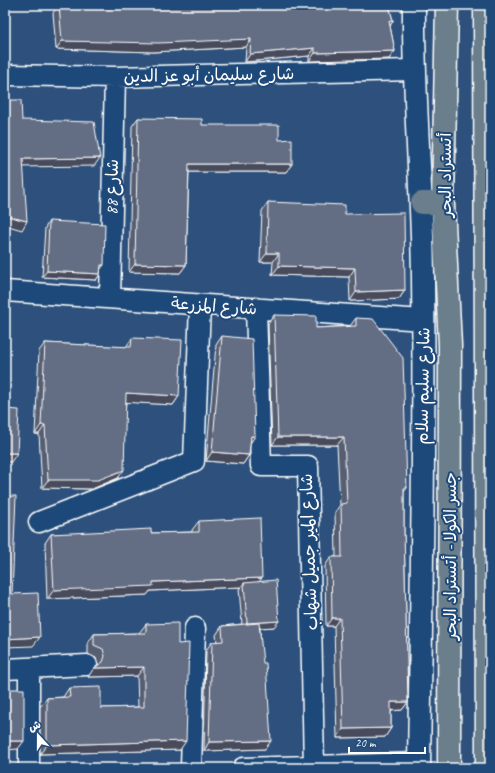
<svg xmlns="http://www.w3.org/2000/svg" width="495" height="773" font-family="Caveat,'Playpen Sans Arabic',sans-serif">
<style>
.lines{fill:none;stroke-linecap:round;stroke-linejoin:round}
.street-casing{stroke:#fff;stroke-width:23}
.secondary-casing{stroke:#fff;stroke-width:25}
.highway-casing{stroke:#fff;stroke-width:25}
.street{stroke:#1f4a7a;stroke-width:20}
.secondary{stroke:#1f4a7a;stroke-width:22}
.highway{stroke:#6b7e8b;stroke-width:22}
.wall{fill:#565e72;stroke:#fff}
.shaded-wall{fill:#464c5c;stroke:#fff}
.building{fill:#646d84;stroke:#fff}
.labels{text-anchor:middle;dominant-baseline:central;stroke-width:4;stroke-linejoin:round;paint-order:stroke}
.street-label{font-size:17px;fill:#fff;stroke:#1f4a7a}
</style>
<rect width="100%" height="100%" fill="#2d517c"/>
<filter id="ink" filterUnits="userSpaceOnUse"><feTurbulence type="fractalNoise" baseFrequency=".025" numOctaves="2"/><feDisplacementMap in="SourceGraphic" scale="8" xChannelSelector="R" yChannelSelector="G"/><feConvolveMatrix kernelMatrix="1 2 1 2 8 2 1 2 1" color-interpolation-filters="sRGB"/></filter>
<g filter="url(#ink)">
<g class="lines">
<defs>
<path id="street" d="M 5,75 L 115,77 L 414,70
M 5,291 L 423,320
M 110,298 L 115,77
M 256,308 L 261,466 L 308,466 L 314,768
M 39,522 L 194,461 L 200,305
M 29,668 L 29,768
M 5,669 L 87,665
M 191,768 L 195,628
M 243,768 L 419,763"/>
<path id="secondary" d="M 414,5 C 413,96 422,186 423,277 C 425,441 421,604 419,768"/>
<path id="highway" d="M 447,5 L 443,203 L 450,345 L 449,768
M 485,5 L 487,768
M 422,203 L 443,203"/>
</defs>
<!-- street casing -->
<use href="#street" class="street-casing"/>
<!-- secondary casing -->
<use href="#secondary" class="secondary-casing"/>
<!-- highway casing -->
<use href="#highway" class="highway-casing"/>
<!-- street -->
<use href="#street" class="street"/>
<!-- secondary -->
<use href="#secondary" class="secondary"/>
<!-- highway -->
<use href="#highway" class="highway"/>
</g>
<!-- wall -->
<path class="wall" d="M 58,5 L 389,5 L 393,21 L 390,26 L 395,51 L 389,59 L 309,61 L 309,56 L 245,62 L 246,47 L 153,52 L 56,49 L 53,13 Z
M 138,118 L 202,125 L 279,140 L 292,164 L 286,172 L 189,172 L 186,265 L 180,273 L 129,272 L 132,126 Z
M 268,202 L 345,214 L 405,290 L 399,299 L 350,301 L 349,277 L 272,275 L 273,262 L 260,262 L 262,211 Z
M 49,221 L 104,265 L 100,269 L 100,274 L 96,280 L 42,277 L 45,228 Z
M 274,315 L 316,328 L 350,326 L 356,318 L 407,488 L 404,492 L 404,530 L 408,702 L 402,710 L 391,711 L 391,728 L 385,737 L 337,738 L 334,626 L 326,626 L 325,566 L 331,557 L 336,557 L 335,512 L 340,505 L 337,445 L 272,445 L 268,324 Z
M 222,336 L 255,436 L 250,443 L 249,455 L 243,464 L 206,461 L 216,345 Z
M 132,338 L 179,396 L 173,405 L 126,402 L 118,478 L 92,489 L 42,488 L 39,434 L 35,434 L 39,351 L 45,343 L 126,347 Z
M 199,521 L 259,582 L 274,627 L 260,628 L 265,749 L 204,751 L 206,650 L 212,642 L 217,642 L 216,635 L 222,626 L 242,624 L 239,589 L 241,587 L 150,591 L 147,595 L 47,599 L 45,543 L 51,534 L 151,533 L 192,532 L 192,530 Z
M 146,624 L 180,750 L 40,754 L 40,707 L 47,698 L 63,697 L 69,688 L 101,708 L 138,707 L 137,676 L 88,677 L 98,665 L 96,658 L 88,654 L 88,643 L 94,634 L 139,633 Z"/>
<!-- shaded-wall -->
<path class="shaded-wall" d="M 389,21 L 393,21 L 387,30 Z
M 251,39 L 246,47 L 153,52 L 56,49 L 62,41 Z
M 315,48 L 309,56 L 245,62 L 250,54 Z
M 395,51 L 389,59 L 309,61 L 315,53 Z
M 100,158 L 94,166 L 17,167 L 23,159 Z
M 189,164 L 292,164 L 286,172 L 183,172 Z
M 7,216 L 27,221 L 22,230 L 5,225 Z
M 267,253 L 279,253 L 273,262 L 260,262 Z
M 135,264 L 186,265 L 180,273 L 129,272 Z
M 101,265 L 104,265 L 99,271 Z
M 279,266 L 355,268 L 349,277 L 272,275 Z
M 47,271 L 100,274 L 96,280 L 42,277 Z
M 405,290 L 399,299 L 350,301 L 356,292 Z
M 126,393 L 179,396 L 173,405 L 120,402 Z
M 41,425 L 45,425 L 39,434 L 35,434 Z
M 251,436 L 255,436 L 249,445 Z
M 278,437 L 344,437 L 337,445 L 272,445 Z
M 212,452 L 249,455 L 243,464 L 206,461 Z
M 5,453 L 17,453 L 11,462 L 5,462 Z
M 124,470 L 118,478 L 92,489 L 42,488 L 48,480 Z
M 262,578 L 255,587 L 244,583 L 241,587 L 150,591 L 147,595 L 47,599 L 54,590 L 153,582 Z
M 332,618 L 340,618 L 334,626 L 326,626 Z
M 279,621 L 274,627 L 242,629 L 247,623 Z
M 40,637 L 33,646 L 5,647 L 5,639 Z
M 144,667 L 137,676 L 88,677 L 94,668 Z
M 391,702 L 408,702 L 402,710 L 385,711 Z
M 391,728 L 385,737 L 337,738 L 343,729 Z
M 5,741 L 24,741 L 18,749 L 5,750 Z
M 186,741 L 180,750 L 40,754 L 47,745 Z
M 271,741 L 265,749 L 204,751 L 209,742 Z"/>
<!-- building -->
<path class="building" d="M 59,5 L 389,5 L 393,21 L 389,21 L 395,51 L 315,53 L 315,48 L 250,54 L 251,39 L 159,43 L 62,41 Z
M 5,100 L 21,100 L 22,120 L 94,122 L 100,158 L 23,159 L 27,221 L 7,216 L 5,239 Z
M 138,118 L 202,119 L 202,125 L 279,125 L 279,140 L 292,139 L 292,164 L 189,164 L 186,265 L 135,264 Z
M 268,202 L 345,205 L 345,214 L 404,213 L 405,290 L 356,292 L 355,268 L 279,266 L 279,253 L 267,253 Z
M 49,221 L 105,224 L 104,265 L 101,265 L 100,274 L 47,271 Z
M 274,315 L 316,316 L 316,328 L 356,326 L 356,318 L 373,319 L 403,358 L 407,488 L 404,488 L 404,530 L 408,702 L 391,702 L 391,728 L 343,729 L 340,618 L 332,618 L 331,557 L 342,557 L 341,504 L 347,503 L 344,437 L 278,437 Z
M 222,336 L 252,339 L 255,436 L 251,436 L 249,455 L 212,452 Z
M 132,338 L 182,340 L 179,396 L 126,393 L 124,470 L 98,480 L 48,480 L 45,425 L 41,425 L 45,343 L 131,347 Z
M 5,409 L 19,410 L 17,453 L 5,453 Z
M 5,496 L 16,496 L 12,594 L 38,593 L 40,637 L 5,639 Z
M 260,518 L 262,578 L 153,582 L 153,586 L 54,590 L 51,534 L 151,529 L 151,533 L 199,532 L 199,521 Z
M 276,580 L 279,621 L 247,623 L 244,583 Z
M 178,623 L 178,644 L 189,643 L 186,741 L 47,745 L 47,698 L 70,697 L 69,688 L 101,687 L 101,708 L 144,707 L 144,667 L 94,668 L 103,662 L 105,656 L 103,649 L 94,645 L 94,634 L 146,633 L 146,624 Z
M 259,623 L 263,663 L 266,663 L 271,741 L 209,742 L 212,642 L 223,641 L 222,626 Z
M 5,689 L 24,689 L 24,741 L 5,741 Z"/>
</g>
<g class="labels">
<!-- street labels -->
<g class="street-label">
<text transform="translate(209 75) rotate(-1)">شارع سليمان أبو عز الدين</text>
<text transform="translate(445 175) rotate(-90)">أتستراد البحر</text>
<text transform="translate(112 187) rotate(-89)">شارع 88</text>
<text transform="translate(214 306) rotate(4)">شارع المزرعة</text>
<text transform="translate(423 386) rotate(-89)">شارع سليم سلام</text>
<text transform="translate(309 552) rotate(-92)">شارع المير جميل شهاب</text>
<text transform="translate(450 556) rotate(-90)">جسر الكولا - أتستراد البحر</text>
</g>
</g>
<!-- margin -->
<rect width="495" height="773" fill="none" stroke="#1f4a7a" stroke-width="20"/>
<rect x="10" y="10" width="475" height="753" fill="none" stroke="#fff" stroke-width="1.5" filter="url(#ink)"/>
<!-- north arrow -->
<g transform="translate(38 735) rotate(339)" stroke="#1f4a7a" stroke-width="3" paint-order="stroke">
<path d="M0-3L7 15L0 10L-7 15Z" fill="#ffffff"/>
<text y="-6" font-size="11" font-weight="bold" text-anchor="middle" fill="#ffffff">ش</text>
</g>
<!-- scale -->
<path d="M349 747v6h76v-6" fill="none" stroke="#ffffff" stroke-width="2"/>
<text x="355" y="747" font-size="12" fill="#ffffff" stroke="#1f4a7a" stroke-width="3" paint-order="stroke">20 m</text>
</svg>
